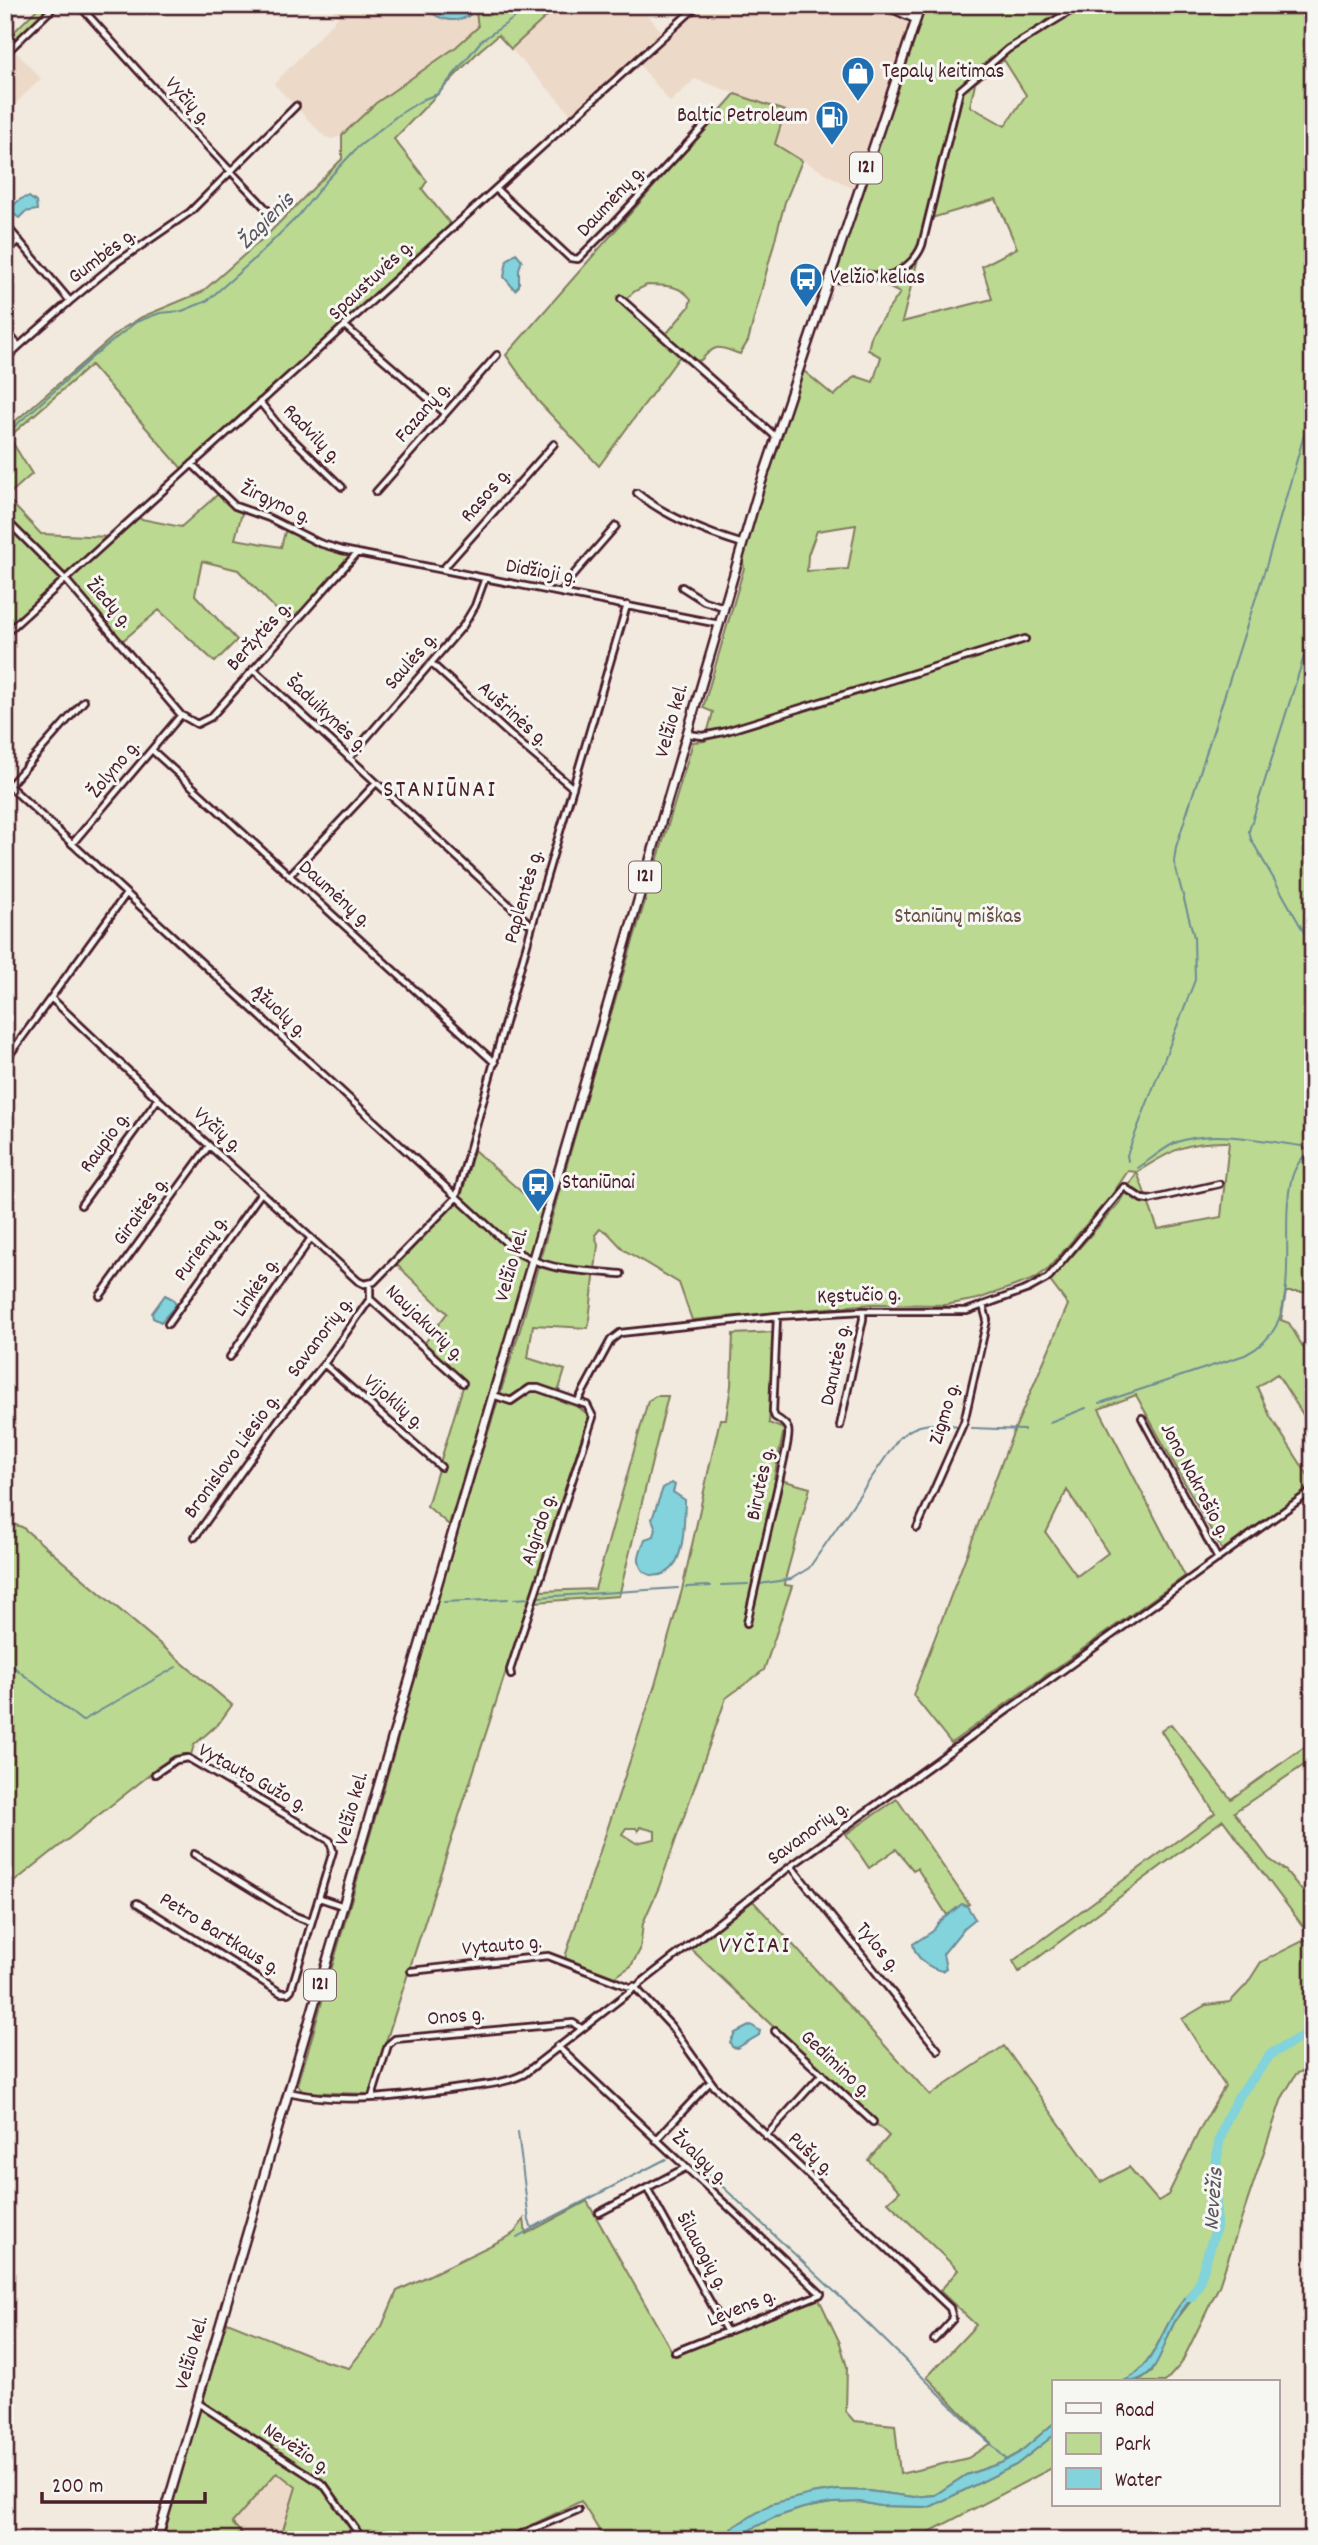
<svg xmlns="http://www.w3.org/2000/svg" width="1318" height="2545" font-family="Dekko,sans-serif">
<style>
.built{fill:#edd9c8}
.green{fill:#bbd991;stroke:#827c5e;stroke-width:2;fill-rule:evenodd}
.water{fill:#82d3dc;stroke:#6c8b95;stroke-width:2}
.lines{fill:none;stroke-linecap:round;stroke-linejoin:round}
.stream{stroke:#6c8b95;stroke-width:2}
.river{stroke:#82d3dc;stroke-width:10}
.minor-casing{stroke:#4a1f2b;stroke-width:10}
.secondary-casing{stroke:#4a1f2b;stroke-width:12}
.primary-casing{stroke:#4a1f2b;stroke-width:12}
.minor{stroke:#f6f6f2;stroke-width:4.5}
.secondary{stroke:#f6f6f2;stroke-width:7}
.primary{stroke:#f6f6f2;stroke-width:7}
.labels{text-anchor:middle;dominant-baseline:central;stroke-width:6;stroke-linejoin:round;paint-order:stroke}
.shield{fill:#f6f6f2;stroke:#7e6067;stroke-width:2}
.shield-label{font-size:19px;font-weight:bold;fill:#4a1f2b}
.poi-label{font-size:21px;fill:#4a1f2b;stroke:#f6f6f2;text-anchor:start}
.street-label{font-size:21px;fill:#4a1f2b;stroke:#f6f6f2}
.park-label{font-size:21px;fill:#664e44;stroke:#f6f6f2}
.water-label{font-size:23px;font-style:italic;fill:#5b5560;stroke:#f6f6f2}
.quarter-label{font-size:24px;letter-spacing:2px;fill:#4a1f2b;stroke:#f6f6f2}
</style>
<rect width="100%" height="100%" fill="#f2e9df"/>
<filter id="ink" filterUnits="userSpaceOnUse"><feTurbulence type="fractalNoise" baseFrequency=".0143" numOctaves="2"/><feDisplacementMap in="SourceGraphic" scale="14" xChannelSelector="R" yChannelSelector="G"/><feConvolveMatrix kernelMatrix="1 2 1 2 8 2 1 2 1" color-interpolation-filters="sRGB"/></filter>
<g filter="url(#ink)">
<!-- built -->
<path class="built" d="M 328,5 L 475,5 L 478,27 L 456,47 L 376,103 L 342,136 L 332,139 L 324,136 L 274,84 L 338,17 Z
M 559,5 L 638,5 L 667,37 L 701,5 L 886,5 L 916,19 L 859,188 L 855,190 L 774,144 L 785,111 L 695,79 L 670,102 L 635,59 L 573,116 L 511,49 Z
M 14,50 L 41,79 L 5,113 L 5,58 Z
M 277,2472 L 296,2487 L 282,2533 L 273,2540 L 248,2540 L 232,2523 Z"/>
<!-- green -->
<path class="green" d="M 41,5 L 51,5 L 10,45 L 14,50 L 5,58 L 5,24 L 14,32 Z
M 475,5 L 486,5 L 502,11 L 512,5 L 559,5 L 511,49 L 498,35 L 480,50 L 394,139 L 427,181 L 422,189 L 452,226 L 183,470 L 91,365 L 9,437 L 32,474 L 6,497 L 41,534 L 109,537 L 5,631 L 5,430 L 122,329 L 142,317 L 202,292 L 268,234 L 342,159 L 342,135 L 376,103 L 456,47 L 478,27 Z
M 921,5 L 1313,5 L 1313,1292 L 1286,1292 L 1281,1320 L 1289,1323 L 1313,1364 L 1313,1430 L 1277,1374 L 1257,1387 L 1270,1416 L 1313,1483 L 1313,1486 L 1222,1550 L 1136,1395 L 1099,1409 L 1185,1576 L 951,1743 L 913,1695 L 1013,1433 L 1068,1305 L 1050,1281 L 1119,1203 L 1137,1172 L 1128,1171 L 1111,1196 L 1047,1270 L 1034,1279 L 978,1299 L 945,1305 L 873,1304 L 692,1320 L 679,1283 L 624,1250 L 607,1232 L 600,1229 L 595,1235 L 598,1245 L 588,1328 L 533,1325 L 528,1358 L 565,1370 L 556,1399 L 578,1407 L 589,1415 L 369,2094 L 303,2092 L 298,2085 L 458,1530 L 522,1323 L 586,1097 L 693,742 L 705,741 L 713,712 L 703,708 L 744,568 L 741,550 L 799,367 L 834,396 L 855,376 L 873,382 L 881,357 L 868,350 L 872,333 L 900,293 L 860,273 L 842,278 L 834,274 ZM 1004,60 L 1026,95 L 1005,126 L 970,106 L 975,83 ZM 996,199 L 1017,248 L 982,266 L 992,299 L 902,322 L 928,219 ZM 856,525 L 848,569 L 807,571 L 808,555 L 817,531 ZM 1229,1142 L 1221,1217 L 1158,1229 L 1137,1172 C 1172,1150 1187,1141 1229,1142 ZM 1067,1490 L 1108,1553 L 1077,1576 L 1046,1533 Z
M 735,94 L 785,111 L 775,144 L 802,161 L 785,202 L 748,341 L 740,354 C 719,347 717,342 701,360 L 695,361 L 683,352 L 599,466 L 538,401 L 506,355 ZM 647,285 C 665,286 679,284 691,299 L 689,307 L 662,339 L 622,302 L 635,291 Z
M 218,494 L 231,506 L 242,513 L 235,539 L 281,547 L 286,528 L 351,556 L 290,624 L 238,570 L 202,561 L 195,595 L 237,640 L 215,662 L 159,610 L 121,642 L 65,579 L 137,518 L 181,527 Z
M 474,1150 L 543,1211 L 449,1525 L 427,1506 L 465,1380 L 424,1344 L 447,1313 L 397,1265 L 461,1197 Z
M 775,1332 L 769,1423 L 784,1429 L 774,1478 L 810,1488 L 786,1576 L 785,1585 L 792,1586 L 764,1670 L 726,1698 L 659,1887 L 643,1923 L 640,1950 L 631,1966 L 612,1979 L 565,1961 L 566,1954 L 655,1685 L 682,1590 L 720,1419 L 726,1419 L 731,1386 L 733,1334 ZM 640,1827 L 655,1831 L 655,1839 L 636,1843 L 622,1834 L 626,1828 L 636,1828 L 638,1831 Z
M 656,1396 L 668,1396 L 619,1596 L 536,1602 L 540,1591 L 595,1589 L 648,1401 Z
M 5,1522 L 22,1527 L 232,1705 L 219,1723 L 194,1745 L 191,1755 L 184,1754 L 171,1758 L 5,1889 Z
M 1171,1724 L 1231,1799 L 1313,1741 L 1313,1759 L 1234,1812 L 1269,1859 L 1286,1871 L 1313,1904 L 1313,2066 L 1296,2074 L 1282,2098 L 1219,2286 L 1181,2364 L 1165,2382 L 1137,2382 L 1152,2371 L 1174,2323 L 1194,2297 C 1187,2303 1178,2308 1173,2316 C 1157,2340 1152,2369 1122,2382 L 1054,2382 L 1054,2423 L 1019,2453 L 1001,2463 L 966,2475 L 935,2495 L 914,2497 L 868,2491 L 839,2490 L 811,2494 L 743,2521 L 732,2528 L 723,2540 L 605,2540 L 581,2501 L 507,2537 L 508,2540 L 273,2540 L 282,2533 L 296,2487 L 277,2472 L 232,2523 L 248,2540 L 162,2540 L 225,2321 L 324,2361 L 349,2368 L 382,2326 L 397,2291 L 508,2237 L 515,2232 L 524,2219 L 526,2234 L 587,2201 L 674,2355 L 819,2299 L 840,2343 L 847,2367 L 846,2412 L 854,2421 L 895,2425 L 900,2474 L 968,2458 L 991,2443 L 927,2377 L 976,2325 L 940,2291 L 958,2270 L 888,2202 L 900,2191 L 868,2160 L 889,2136 L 691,1949 L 753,1901 L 930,2095 L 1004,2046 L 1101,2182 L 1129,2167 L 1158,2201 L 1168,2195 L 1201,2127 L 1225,2086 L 1182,2019 L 1206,2005 L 1230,2002 L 1247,1984 L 1261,1962 L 1311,1937 L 1223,1820 L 1019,1972 L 1013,1961 L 1215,1813 L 1161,1731 Z
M 897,1799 L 969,1904 L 947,1915 L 917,1868 L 913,1870 L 896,1849 L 869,1868 L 846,1834 Z
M 1054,2435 L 1054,2467 L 914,2540 L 842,2535 L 811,2540 L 739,2540 L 751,2529 L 773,2518 L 803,2508 L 832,2503 L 860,2502 L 880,2506 L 930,2507 L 1016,2465 Z"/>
<!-- water -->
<path class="water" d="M 431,5 L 470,5 L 471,7 L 470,15 C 458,23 443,21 432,13 Z
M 29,197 L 36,202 L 37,210 L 25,212 L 19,218 L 11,212 C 12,204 21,197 29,197 Z
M 516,253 L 522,260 L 519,269 L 519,286 L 515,290 L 504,277 L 507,260 Z
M 165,1295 L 173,1299 L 176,1305 L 161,1322 L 153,1318 L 152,1313 Z
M 672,1483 L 675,1485 L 673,1492 L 685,1500 C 684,1519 685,1547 675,1564 C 667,1579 640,1581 639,1560 C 638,1554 643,1546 645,1539 L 654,1536 L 656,1529 L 652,1519 L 663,1488 Z
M 962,1904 L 967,1906 L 975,1919 L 964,1928 L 943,1954 L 946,1968 L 942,1971 C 928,1968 915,1957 913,1944 L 933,1931 L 939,1922 Z
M 751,2025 L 760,2031 L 759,2035 L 737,2048 L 732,2047 L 730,2042 L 735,2033 Z
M 1197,2282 C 1192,2303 1182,2307 1173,2325 C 1160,2351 1159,2382 1122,2382 C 1152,2369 1159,2338 1174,2313 C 1181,2302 1190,2292 1197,2282 Z
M 1054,2423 L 1054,2435 L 1016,2465 L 930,2507 L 880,2506 L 860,2502 L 832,2503 L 803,2508 L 773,2518 L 751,2529 L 739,2540 L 723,2540 L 732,2528 L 771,2504 L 811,2494 L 839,2490 L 868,2491 L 914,2497 L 935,2495 L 966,2475 L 1001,2463 L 1019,2453 Z"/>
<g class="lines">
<!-- stream -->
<path class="stream" d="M 5,435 L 91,358 L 136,322 L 160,313 L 182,311 L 207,301 L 251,262 L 299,215 L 326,181 L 357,148 L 398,115 L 424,99 L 438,94 L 481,41 L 533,5
M 1313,628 L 1249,831 L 1251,839 L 1313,948
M 1128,1161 L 1127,1155 L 1195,980 L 1194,937 L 1174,862 L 1176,847 L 1267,563 L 1313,404
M 1138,1168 C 1150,1160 1162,1149 1175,1143 C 1211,1128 1263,1141 1301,1146 L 1309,1151
M 1100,1403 L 1245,1355 C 1257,1349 1269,1339 1276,1326 C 1296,1285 1281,1224 1291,1181 C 1294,1169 1301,1155 1313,1151
M 1050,1422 L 1086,1408
M 972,1428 L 1024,1430
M 760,1584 L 791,1579 L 809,1568 L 899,1438 C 918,1421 935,1423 958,1426
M 721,1585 L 748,1584
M 686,1587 L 711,1586
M 539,1597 L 678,1588
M 514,1599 L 531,1598
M 444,1602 L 508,1599
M 5,1660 L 82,1721 L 176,1667
M 518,2132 L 529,2221 L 532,2228 L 666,2159
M 707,2172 L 853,2309 L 1007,2460
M 517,2237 L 531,2229"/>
<!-- river -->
<path class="river" d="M 1191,2297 L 1198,2286 L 1216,2228 L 1216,2165 L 1219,2142 L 1227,2118 L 1239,2096 L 1271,2054 L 1313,2030"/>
<defs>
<path id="minor" d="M 79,5 L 188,126 L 274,217
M 5,54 L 56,5
M 496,189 L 570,258 L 578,259 L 613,224 L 713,116
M 5,224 L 70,301 L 116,263 L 190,212 L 296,106
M 5,253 L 19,240
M 830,278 C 842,282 850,276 862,275 C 870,274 877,277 885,276 C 901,274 917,259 922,245 L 960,90 L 1008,49 L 1080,5
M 621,299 L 776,437
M 346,327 L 445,413
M 5,330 L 19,346 L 5,359
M 19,346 L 70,301
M 260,402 L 279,426 L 342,487
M 192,464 L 235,506 L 269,518 L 319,543 L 342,550 L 719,624
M 376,492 L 497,355
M 637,493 C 666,517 707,533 743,544
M 5,519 L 65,579 L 181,715 L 197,724 L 211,717 L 357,553
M 443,569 L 554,444
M 682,587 L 704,601 L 724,607
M 563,592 L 567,582 L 616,526
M 5,634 L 698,5
M 432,664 L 509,734 L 573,788
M 253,669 L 532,926
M 687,734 L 703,736 L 723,732 L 1025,639
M 152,750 L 495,1063
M 349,758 L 463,626 L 475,606 L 485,578
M 5,782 L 512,1248 C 543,1272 583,1270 621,1274
M 9,786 L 84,701
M 72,844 L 181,715
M 289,876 L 376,783
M 51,998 L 158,1099 L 358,1281 L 364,1284 L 374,1282 L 456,1198 L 532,926 L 627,605
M 5,1061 L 126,894
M 81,1205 L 158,1099
M 370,1285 L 370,1299 L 463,1383
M 100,1296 L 209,1146
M 168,1324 L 261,1193
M 230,1357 L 311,1238
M 324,1364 L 441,1467
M 493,1395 L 511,1401 L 530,1388 L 538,1388 L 587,1405 L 593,1417 L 510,1670 L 511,1675
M 578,1401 L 611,1340 L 620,1333 L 777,1316 L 863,1311 L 967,1311 L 1028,1289 L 1048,1278 L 1124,1187 L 1142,1199 L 1149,1200 L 1219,1184
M 1142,1418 L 1218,1559
M 840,1426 L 863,1319 L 863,1311
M 917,1528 L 964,1422 L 987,1320 L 983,1305
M 195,1537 L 279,1419 L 324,1364 L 370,1299
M 747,1623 L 786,1450 C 789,1432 793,1427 775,1417 L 773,1412 L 777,1316
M 194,1854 L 295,1916 L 311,1922
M 791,1866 L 938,2050
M 320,1898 L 343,1906
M 137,1903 L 281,1993 L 288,1993 L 291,1990 L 333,1851 L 330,1841 L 188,1758 L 176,1760 L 155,1774
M 411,1971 L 548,1956 L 632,1988
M 634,1986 L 671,2026 L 714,2086 L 950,2308 L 953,2319 L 934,2340
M 775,2031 L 873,2122
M 557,2046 L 821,2294 L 675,2352
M 288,2092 C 343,2105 406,2096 461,2088 C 482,2085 504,2084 524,2074 L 791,1866 L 1313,1490
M 372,2097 L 388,2045 L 395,2039 L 573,2023 L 581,2028
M 766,2136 L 822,2074
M 656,2140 L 710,2082
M 647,2188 L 727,2332
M 599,2213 L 685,2168
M 198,2403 L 324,2485 L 363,2540
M 507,2540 L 578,2510"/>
<path id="secondary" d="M 886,5 L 916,19"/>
<path id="primary" d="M 157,2540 L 758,492 L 921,5"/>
</defs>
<!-- minor casing -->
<use href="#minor" class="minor-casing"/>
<!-- secondary casing -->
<use href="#secondary" class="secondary-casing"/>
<!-- primary casing -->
<use href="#primary" class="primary-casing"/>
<!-- minor -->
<use href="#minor" class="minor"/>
<!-- secondary -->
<use href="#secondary" class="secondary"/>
<!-- primary -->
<use href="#primary" class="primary"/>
</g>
</g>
<!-- icons -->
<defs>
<symbol id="shop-pin" viewBox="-11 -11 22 30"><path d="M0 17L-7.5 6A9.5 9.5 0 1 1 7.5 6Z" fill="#1f6fb2" stroke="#f6f6f2"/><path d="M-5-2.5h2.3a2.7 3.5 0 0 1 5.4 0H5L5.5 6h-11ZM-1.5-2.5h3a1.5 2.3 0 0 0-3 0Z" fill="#fff"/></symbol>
<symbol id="fuel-pin" viewBox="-11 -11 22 30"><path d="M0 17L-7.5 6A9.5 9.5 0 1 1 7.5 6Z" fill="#1f6fb2" stroke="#f6f6f2"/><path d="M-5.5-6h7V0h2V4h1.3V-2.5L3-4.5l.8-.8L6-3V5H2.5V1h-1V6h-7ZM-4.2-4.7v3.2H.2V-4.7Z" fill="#fff"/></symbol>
<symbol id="bus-pin" viewBox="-11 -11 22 30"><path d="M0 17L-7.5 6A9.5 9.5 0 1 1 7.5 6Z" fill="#1f6fb2" stroke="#f6f6f2"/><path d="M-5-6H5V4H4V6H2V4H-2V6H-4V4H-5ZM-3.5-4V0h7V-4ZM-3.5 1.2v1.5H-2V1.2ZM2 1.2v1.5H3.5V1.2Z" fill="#fff"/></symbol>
</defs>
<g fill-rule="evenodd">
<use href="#shop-pin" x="839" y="54" width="38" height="52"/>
<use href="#fuel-pin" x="813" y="98" width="38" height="52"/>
<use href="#bus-pin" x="787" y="260" width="38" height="52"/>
<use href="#bus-pin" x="519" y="1165" width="38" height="52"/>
</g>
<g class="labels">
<!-- shield labels -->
<g class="shield">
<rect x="850" y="152.5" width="32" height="31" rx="5"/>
<rect x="629" y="861.5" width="32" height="31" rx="5"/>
<rect x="304" y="1969.5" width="32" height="31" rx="5"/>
</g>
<g class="shield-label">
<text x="866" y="168">121</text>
<text x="645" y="877">121</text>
<text x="320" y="1985">121</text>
</g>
<!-- poi labels -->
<g class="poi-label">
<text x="882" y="73">Tepalų keitimas</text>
<text x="808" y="117" text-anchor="end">Baltic Petroleum</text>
<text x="830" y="279">Velžio kelias</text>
<text x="562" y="1184">Staniūnai</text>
</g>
<!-- street labels -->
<g class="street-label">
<text transform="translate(187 102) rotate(48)">Vyčių g.</text>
<text transform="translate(612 202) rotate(-47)">Daumėnų g.</text>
<text transform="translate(103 257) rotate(-37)">Gumbės g.</text>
<text transform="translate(372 281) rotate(-43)">Spaustuvės g.</text>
<text transform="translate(424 413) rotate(-49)">Fazanų g.</text>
<text transform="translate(311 435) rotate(46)">Radvilų g.</text>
<text transform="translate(487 496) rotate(-49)">Rasos g.</text>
<text transform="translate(275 504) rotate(25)">Žirgyno g.</text>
<text transform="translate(541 573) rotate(10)">Didžioji g.</text>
<text transform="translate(108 604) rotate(49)">Žiedų g.</text>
<text transform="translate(260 637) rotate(-48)">Beržytės g.</text>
<text transform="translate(412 662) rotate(-49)">Saulės g.</text>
<text transform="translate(326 715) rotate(43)">Šaduikynės g.</text>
<text transform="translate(512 715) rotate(42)">Aušrinės g.</text>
<text transform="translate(673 721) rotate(-74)">Velžio kel.</text>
<text transform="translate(115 770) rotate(-50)">Žolyno g.</text>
<text transform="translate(334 895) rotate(42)">Daumėnų g.</text>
<text transform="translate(525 897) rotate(-74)">Paplentės g.</text>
<text transform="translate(278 1012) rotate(43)">Ąžuolų g.</text>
<text transform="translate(217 1131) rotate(42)">Vyčių g.</text>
<text transform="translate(106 1143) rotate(-54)">Raupio g.</text>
<text transform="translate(142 1212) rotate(-54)">Giraitės g.</text>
<text transform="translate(202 1249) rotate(-54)">Purienų g.</text>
<text transform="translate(513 1265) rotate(-74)">Velžio kel.</text>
<text transform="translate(257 1288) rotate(-56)">Linkės g.</text>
<text transform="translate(859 1297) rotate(-2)">Kęstučio g.</text>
<text transform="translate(424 1324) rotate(44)">Naujakurių g.</text>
<text transform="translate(321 1338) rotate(-53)">Savanorių g.</text>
<text transform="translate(837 1365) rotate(-78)">Danutės g.</text>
<text transform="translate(393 1403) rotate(41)">Vijoklių g.</text>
<text transform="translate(946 1414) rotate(-73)">Zigmo g.</text>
<text transform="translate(233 1457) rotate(-54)">Bronislovo Liesio g.</text>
<text transform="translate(1194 1481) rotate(62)">Jono Nakrošio g.</text>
<text transform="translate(762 1484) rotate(-78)">Birutės g.</text>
<text transform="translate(540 1530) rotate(-72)">Algirdo g.</text>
<text transform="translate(252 1779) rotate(29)">Vytauto Gužo g.</text>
<text transform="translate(353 1809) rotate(-74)">Velžio kel.</text>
<text transform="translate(809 1834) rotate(-36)">Savanorių g.</text>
<text transform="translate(219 1935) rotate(32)">Petro Bartkaus g.</text>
<text transform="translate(502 1947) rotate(-5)">Vytauto g.</text>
<text transform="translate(877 1948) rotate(51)">Tylos g.</text>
<text transform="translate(456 2018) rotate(-5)">Onos g.</text>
<text transform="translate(835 2065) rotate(43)">Gedimino g.</text>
<text transform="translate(810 2155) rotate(43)">Pušų g.</text>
<text transform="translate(699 2159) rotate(43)">Žvalgų g.</text>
<text transform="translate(701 2252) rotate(61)">Šilauogių g.</text>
<text transform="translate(742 2309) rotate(-22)">Lėvens g.</text>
<text transform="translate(193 2353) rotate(-74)">Velžio kel.</text>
<text transform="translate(296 2450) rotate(34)">Nevėžio g.</text>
</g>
<!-- park labels -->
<g class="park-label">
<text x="958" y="918">Staniūnų miškas</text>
</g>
<!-- water labels -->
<g class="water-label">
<text transform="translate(267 222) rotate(-45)">Žagienis</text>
<text transform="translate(1215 2199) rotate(-86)">Nevėžis</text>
</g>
<!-- quarter labels -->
<g class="quarter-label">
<text x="440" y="791">STANIŪNAI</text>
<text x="755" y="1947">VYČIAI</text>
</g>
</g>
<!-- margin -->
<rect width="1318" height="2545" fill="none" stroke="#f6f6f2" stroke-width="28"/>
<rect x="14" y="14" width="1290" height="2517" fill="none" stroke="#4a1f2b" stroke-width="2.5" filter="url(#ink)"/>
<!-- legend -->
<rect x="1052" y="2380" width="228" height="126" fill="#f6f6f2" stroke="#b1a0a2" stroke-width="2"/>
<rect x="1066" y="2403" width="35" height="10" fill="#f6f6f2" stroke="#b1a0a2" stroke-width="2"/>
<text x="1115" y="2416" font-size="21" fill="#4a1f2b">Road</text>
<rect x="1066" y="2433" width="35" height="21" fill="#bbd991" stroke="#b1a0a2" stroke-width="2"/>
<text x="1115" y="2450" font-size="21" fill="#4a1f2b">Park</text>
<rect x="1066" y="2468" width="35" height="21" fill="#82d3dc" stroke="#b1a0a2" stroke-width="2"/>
<text x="1115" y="2486" font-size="21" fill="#4a1f2b">Water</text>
<!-- scale -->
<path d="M42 2492v10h163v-10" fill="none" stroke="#4a1f2b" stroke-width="3.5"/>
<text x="52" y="2492" font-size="21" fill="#4a1f2b" stroke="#f6f6f2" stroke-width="5" paint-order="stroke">200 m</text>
</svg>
